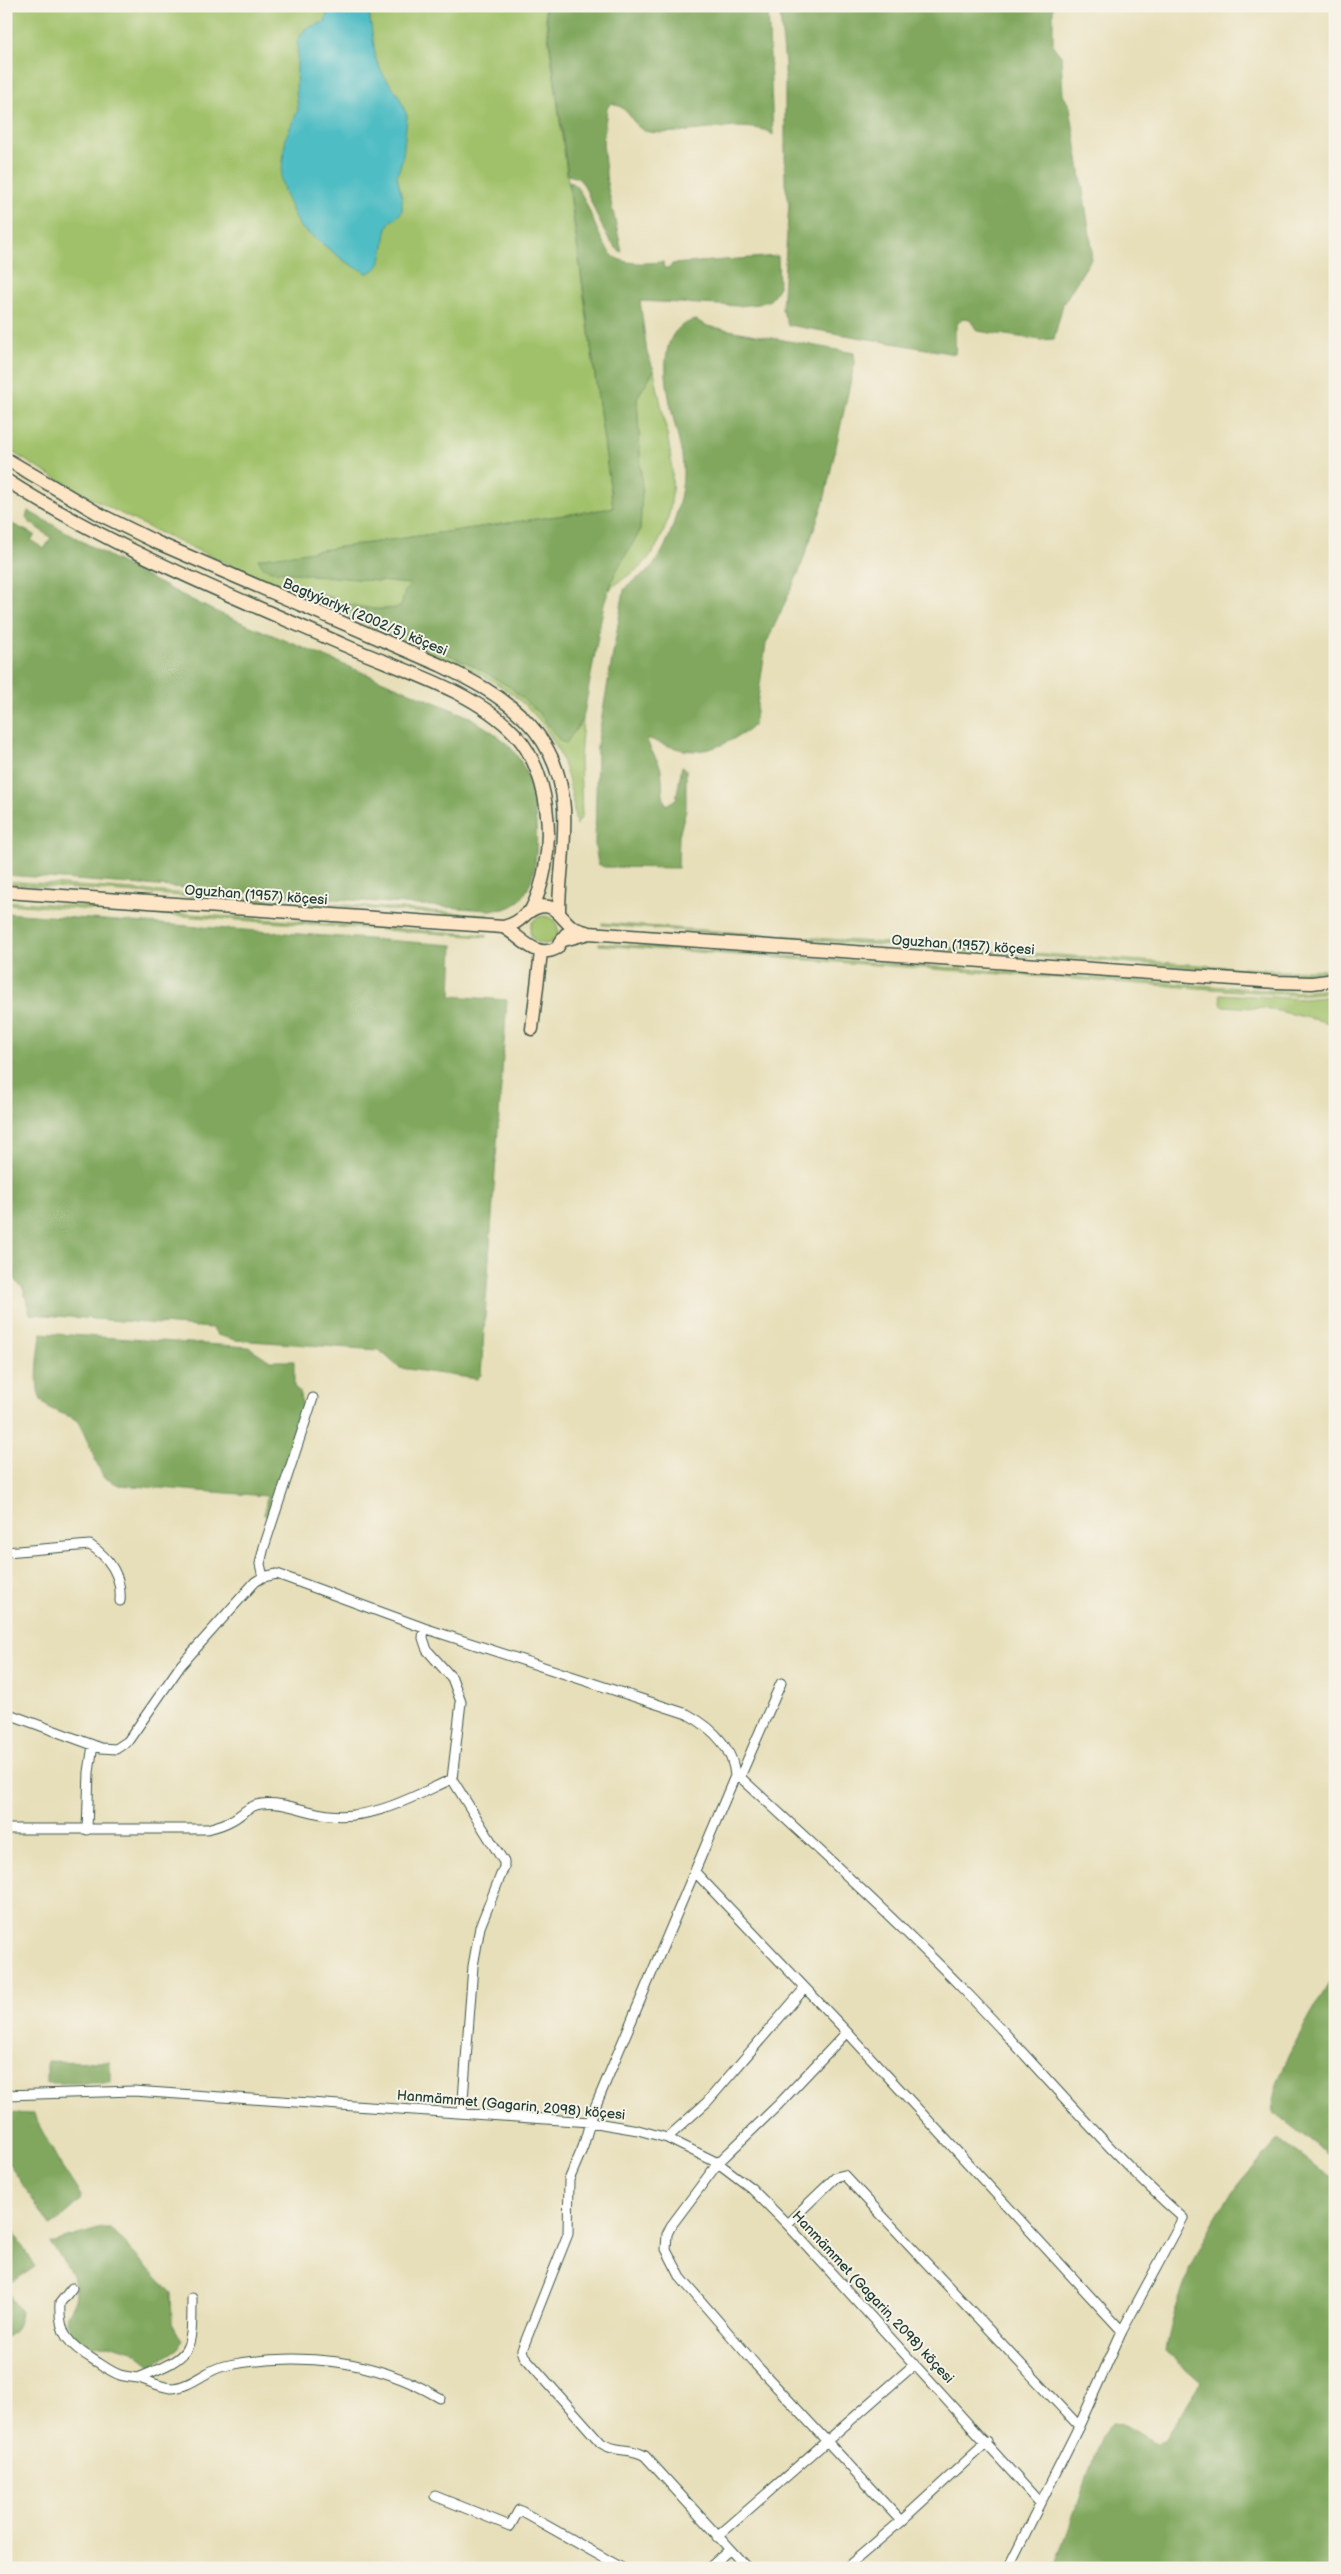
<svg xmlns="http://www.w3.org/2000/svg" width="1341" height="2574" font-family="'Balsamiq Sans',sans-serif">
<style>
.green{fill:#a0c169;stroke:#607f4e}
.forest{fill:#80a75d;stroke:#507248}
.water{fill:#4fbdc4;stroke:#377d7c}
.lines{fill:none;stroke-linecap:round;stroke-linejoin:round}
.street-casing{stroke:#3d5548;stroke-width:11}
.secondary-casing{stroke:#3d5548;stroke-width:15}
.street{stroke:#fff;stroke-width:9}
.secondary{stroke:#fde5c5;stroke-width:12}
.labels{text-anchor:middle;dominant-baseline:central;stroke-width:4;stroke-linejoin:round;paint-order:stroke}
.street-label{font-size:14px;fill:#1f3d34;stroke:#f7f3e8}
</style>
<rect width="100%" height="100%" fill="#f7f3e8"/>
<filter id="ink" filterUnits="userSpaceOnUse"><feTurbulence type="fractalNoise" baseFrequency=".02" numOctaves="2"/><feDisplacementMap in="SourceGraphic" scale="10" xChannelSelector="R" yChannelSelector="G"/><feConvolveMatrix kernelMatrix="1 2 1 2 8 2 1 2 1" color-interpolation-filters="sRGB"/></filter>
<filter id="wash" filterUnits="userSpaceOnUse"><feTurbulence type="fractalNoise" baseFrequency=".0096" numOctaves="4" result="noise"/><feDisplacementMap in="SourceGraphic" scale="20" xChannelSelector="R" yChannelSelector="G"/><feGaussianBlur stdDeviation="1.12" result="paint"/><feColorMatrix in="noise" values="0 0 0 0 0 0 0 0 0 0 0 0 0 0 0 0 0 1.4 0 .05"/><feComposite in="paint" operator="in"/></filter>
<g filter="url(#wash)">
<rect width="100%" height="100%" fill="#e7dfb9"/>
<!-- green -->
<path class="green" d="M 6,6 L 544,6 L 613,508 L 259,559 L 271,571 L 411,584 L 405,591 L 401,607 C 366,614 346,604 315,590 L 314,593 L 476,667 L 510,687 L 540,714 L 560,741 L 566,743 L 583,719 L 580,759 L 582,816 L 576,825 C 571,779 561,739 526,706 C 496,677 456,663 418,647 C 392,636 367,624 342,613 C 227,564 111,516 6,448 Z
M 654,370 C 665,433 692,501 648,559 C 638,572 621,578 610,590 L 615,572 L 640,531 L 642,491 L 637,398 Z
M 6,881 L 488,915 L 487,917 L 6,884 Z
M 6,901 L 487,935 L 486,937 L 6,904 Z
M530 930a14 14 0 1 1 28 0a14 14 0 1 1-28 0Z
M 602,923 L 1285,971 L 1335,969 L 1335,972 L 1284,974 L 602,925 Z
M 599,943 L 1295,992 L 1335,989 L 1335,992 L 1295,995 L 599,945 Z
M 1220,994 L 1304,999 L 1335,996 L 1335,1024 L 1270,1009 L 1222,1006 Z"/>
<!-- forest -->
<path class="forest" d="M 545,6 L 768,6 L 773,135 C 755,117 675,137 649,132 C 631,129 634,110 612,103 L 607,108 L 603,143 L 607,184 L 622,252 C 607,247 591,200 584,185 L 578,178 L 568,175 Z
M 779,6 L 1053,6 L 1053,46 L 1061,56 L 1063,95 L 1070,107 L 1092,248 L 1091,259 L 1063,304 L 1054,339 L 1041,340 L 977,331 L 970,319 L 963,318 C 951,326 957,341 955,354 L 788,325 L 782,309 L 789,203 L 785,183 L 785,64 Z
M 569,182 C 588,186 596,249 618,259 C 632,265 647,263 663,262 L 664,268 L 670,268 L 672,264 L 778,256 L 779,287 L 770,300 L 759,304 L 739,306 L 640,301 L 647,353 L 654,370 L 637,398 L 642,491 L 640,531 L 615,573 L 604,604 L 583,719 L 566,743 L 560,741 L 540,714 L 510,687 L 476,667 L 314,593 L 314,590 C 344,603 369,614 401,607 L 405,591 L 411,584 L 271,571 L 262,566 L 258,559 L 613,508 Z
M 696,320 L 707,326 L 854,353 L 855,361 L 824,501 L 799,572 L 766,644 L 754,725 C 749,731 742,734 735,738 C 699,758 683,752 647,738 C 649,750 656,756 660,766 C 664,780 660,792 666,805 L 676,799 L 682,766 L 686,769 L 686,809 L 679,836 L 678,868 L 604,867 L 598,864 L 595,845 L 597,745 L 624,590 C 630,581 640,578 648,571 C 666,554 675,522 680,498 C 683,485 684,470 682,457 C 677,422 641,331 696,320 Z
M 28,511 L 141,574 L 212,610 L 470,717 C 492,733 506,737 521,762 C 538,792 546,876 519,901 C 510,910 498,910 487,910 L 6,875 L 6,521 L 35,535 L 31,540 L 44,549 L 51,538 L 28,521 L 26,517 Z
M 6,913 L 453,945 L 451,996 L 507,1000 L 481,1375 L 477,1379 L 400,1368 L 379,1350 L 236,1340 L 217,1335 L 212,1328 L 30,1314 L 23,1288 L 6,1273 Z
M 41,1333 L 249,1347 L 270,1361 L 294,1361 L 294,1387 L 299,1391 L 303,1408 L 269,1517 L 264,1515 L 267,1496 L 119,1485 L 103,1477 L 79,1422 C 69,1414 55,1413 45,1405 C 31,1394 40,1349 41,1333 Z
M 1335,1973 L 1335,2160 L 1273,2112 C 1267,2083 1319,2001 1335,1973 Z
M 47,2061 L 110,2062 L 110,2083 L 47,2083 Z
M 6,2113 L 33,2114 L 59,2162 L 81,2196 L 80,2201 L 54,2225 L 50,2226 L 6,2159 Z
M 1279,2139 L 1335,2180 L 1335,2568 L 1055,2568 L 1101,2437 L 1112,2423 L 1123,2424 L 1155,2443 L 1164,2441 L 1201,2382 L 1166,2351 C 1171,2308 1204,2231 1229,2197 C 1244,2176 1263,2158 1279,2139 Z
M 6,2219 L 35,2267 L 9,2284 C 6,2295 15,2303 21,2312 C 19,2322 17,2333 6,2337 Z
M 102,2228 L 110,2228 L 171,2293 L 172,2323 L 182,2341 L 178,2349 L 152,2366 L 133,2351 L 112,2345 L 90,2346 L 77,2342 L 70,2330 L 66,2317 C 69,2311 73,2305 75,2299 C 80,2278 61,2259 50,2243 Z"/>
<!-- water -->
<path class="water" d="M 329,6 L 368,6 L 376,60 L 384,76 L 399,96 L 407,116 L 403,156 L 397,177 L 402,198 L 402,211 C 398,218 391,219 388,225 C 382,240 387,269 367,273 L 346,262 L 300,227 L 285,194 L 281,179 L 286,137 L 298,110 L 296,91 L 298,40 L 306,28 L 325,22 Z"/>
</g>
<g filter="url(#ink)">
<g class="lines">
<defs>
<path id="street" d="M 6,1552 L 90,1545 C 110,1558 122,1577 120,1601
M 263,1577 L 260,1564 L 264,1547 L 313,1398
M 424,1628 L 423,1638 L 427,1650 L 452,1678 L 461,1702 L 452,1779 L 504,1862 L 504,1867 L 480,1927 L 473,1966 L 462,2113
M 781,1683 L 740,1777 C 816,1847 893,1917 965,1991 C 1038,2066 1104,2148 1183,2218 L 1122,2331 L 1079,2426 L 1008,2568
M 6,1713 L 101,1748 L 116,1749 L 128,1741 L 181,1665 L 255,1582 L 263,1577 L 277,1574 L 424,1628 L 687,1714 C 711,1727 733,1747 735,1776 L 593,2112 L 583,2147 L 569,2180 L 568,2234 L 522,2350 L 524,2356 L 601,2443 C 615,2453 631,2447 645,2456 L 747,2568
M 6,1829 L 207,1829 C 215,1827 224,1825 232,1820 C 242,1815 249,1805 261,1804 C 285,1801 306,1813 329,1815 C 374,1820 412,1797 452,1779
M 87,1830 L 89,1772 L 93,1745
M 696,1873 L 847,2032 L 1122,2331
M 847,2032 L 778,2105 L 718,2163 L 671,2226 L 667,2234 L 666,2249 L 681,2278 L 756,2365 L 901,2521 L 987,2442
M 6,2095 L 134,2091 L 590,2122 L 638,2130 L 667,2138 L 718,2163 L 751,2188 L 787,2224 L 1040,2503
M 667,2138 L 707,2102 L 805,1988
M 787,2224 L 836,2177 L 844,2175 L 1079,2426
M 72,2288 L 60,2303 C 58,2334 69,2345 94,2360 C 102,2365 111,2372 120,2375 C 126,2377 133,2377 139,2378 C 149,2381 160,2387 171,2388 C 190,2388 206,2370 224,2366 C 298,2351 375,2359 440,2398
M 138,2378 C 192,2355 192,2356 192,2298
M 435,2496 L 510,2526 L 519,2510 L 622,2568
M 717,2537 L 915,2364
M 709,2568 L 729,2550
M 846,2568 L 901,2521"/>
<path id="secondary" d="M 6,459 L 101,515 L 158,543 L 440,665 C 505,696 559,730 564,809 C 566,844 559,878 559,912
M 6,480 C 112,548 230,595 344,645 C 398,669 474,690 515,734 C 554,776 557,861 531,910
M 6,892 L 503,927 C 522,923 523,913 536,908 C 554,901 560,917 571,926 C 576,930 583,931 589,933 L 564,940
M 503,927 C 521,936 535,960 557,948 L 566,934
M 589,933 L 1276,982 L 1312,983 L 1335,980
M 532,1029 L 541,952"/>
</defs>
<!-- street casing -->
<use href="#street" class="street-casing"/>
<!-- secondary casing -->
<use href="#secondary" class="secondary-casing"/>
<!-- street -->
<use href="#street" class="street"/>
<!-- secondary -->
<use href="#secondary" class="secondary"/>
</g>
</g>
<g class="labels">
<!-- street labels -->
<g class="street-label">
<text transform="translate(365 617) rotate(23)">Bagtyýarlyk (2002/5) köçesi</text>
<text transform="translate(256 895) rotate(4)">Oguzhan (1957) köçesi</text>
<text transform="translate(963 945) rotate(4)">Oguzhan (1957) köçesi</text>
<text transform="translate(511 2105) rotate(5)">Hanmämmet (Gagarin, 2098) köçesi</text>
<text transform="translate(873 2297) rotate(47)">Hanmämmet (Gagarin, 2098) köçesi</text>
</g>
</g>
<!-- margin -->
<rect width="1341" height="2574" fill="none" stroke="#f7f3e8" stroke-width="25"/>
</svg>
